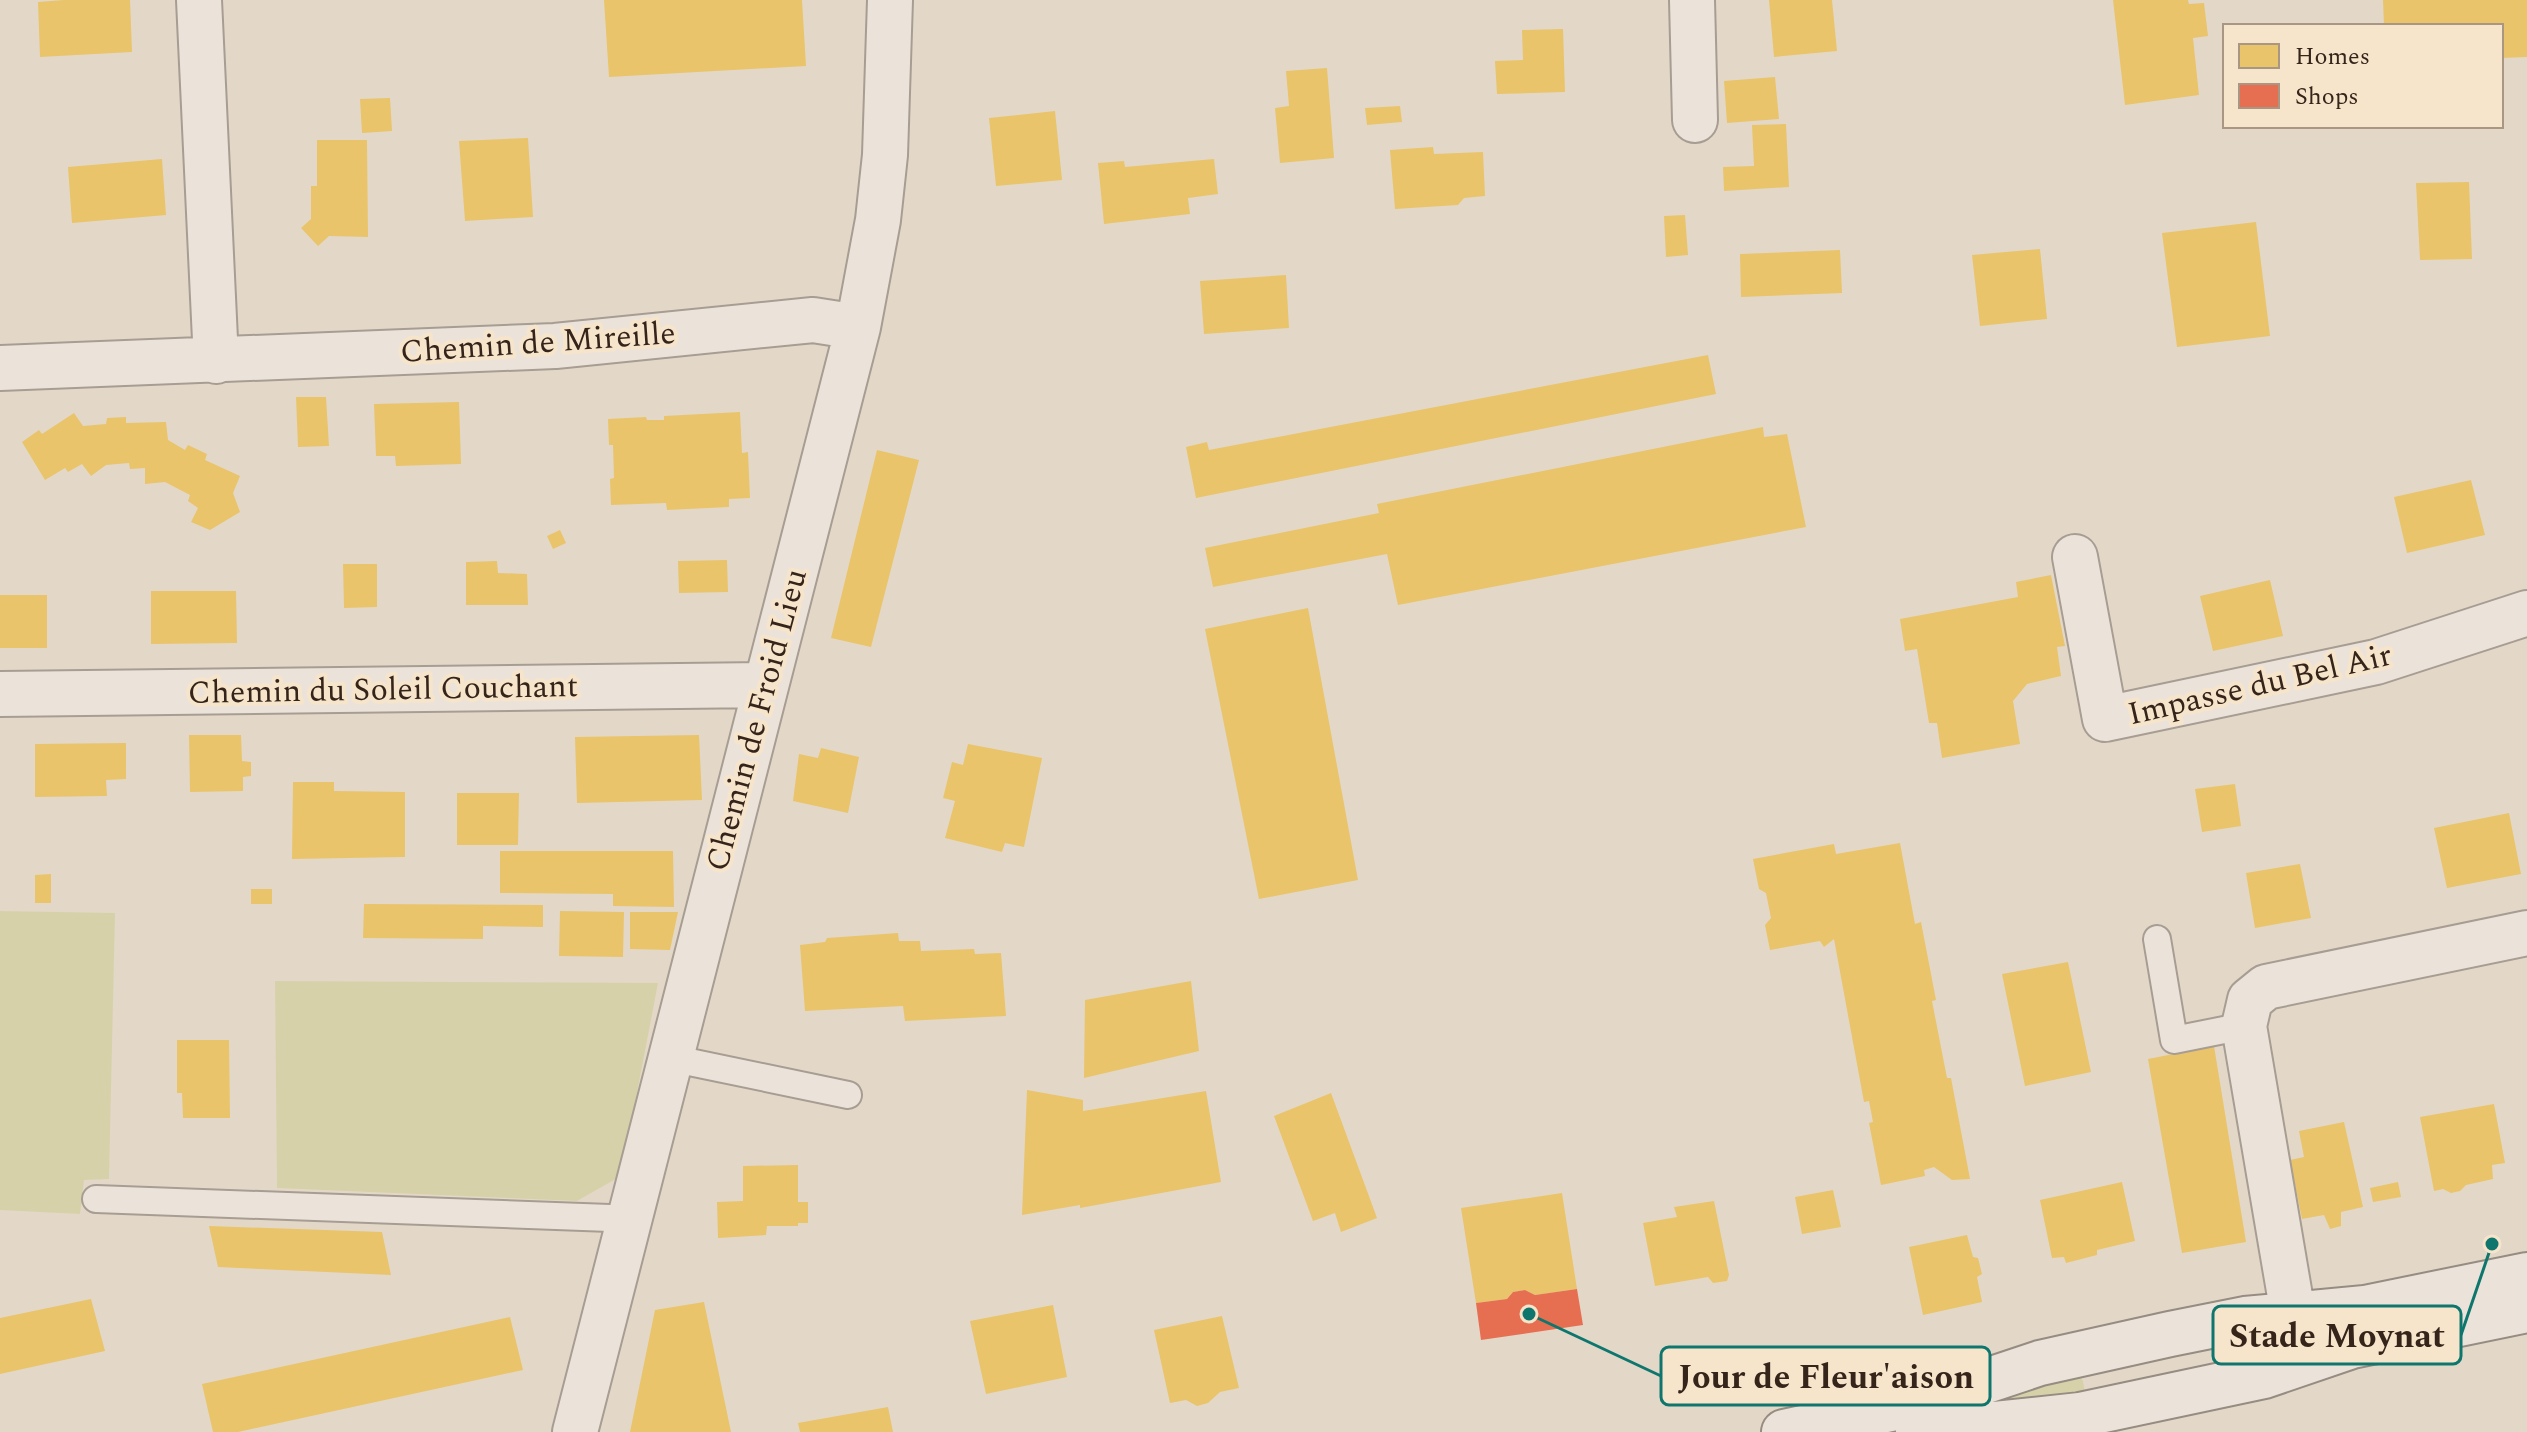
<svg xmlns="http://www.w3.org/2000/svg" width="2527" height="1432" font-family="Spectral,serif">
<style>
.grass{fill:#d7d1a9}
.homes{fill:#e9c46a}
.shops{fill:#e76f51}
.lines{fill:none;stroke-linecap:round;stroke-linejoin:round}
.lane-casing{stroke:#a89d92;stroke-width:30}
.street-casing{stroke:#a89d92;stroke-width:48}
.secondary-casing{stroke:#978c82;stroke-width:48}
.lane{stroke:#ebe3da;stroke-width:26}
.street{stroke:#ebe3da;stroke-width:44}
.secondary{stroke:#ebe3da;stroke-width:44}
.labels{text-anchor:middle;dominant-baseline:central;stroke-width:8;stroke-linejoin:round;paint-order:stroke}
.street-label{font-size:32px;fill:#35241a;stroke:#f6e4cb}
.leader{fill:none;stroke:#0f766e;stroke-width:3}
.callout-dot{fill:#0f766e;stroke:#f6e4cb;stroke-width:3}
.callout{fill:#f6e4cb;stroke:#0f766e;stroke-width:3}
.callout-label{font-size:34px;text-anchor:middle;font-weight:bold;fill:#35241a}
</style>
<rect width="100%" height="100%" fill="#e3d8c8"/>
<!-- grass -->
<path class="grass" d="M 0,911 L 115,913 L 109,1179 L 84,1180 L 80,1214 L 0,1210 Z
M 275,981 L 658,983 L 621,1176 L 577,1201 L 277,1188 Z
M 2345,1323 L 2228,1374 L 2214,1358 L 2215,1344 Z
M 2075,1369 L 2083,1381 L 2086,1400 L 1956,1405 Z"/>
<!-- homes -->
<path class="homes" d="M 64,0 L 130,0 L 132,52 L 40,57 L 38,2 Z
M 604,0 L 802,0 L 806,66 L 609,77 Z
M 1769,0 L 1832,0 L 1837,51 L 1774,57 Z
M 2113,0 L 2188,0 L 2189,4 L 2204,3 L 2208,36 L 2193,38 L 2199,95 L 2125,105 Z
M 2383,0 L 2527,0 L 2527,57 L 2501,58 L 2501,26 L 2384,26 Z
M 1563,29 L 1565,92 L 1497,94 L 1495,61 L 1523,60 L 1522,30 Z
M 1327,68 L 1334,158 L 1280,163 L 1275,108 L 1289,106 L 1286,71 Z
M 1775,77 L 1779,119 L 1727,123 L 1724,81 Z
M 390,98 L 392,131 L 362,133 L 360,99 Z
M 1400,106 L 1402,122 L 1367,125 L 1365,108 Z
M 1055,111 L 1062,180 L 996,186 L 989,118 Z
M 1786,124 L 1789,187 L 1724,191 L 1723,167 L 1754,166 L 1752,125 Z
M 528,138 L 533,217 L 465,221 L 459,141 Z
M 317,140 L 367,140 L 368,237 L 329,236 L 318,246 L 301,228 L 311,219 L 311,186 L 317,186 Z
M 1433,147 L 1434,154 L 1483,152 L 1485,196 L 1464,198 L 1458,205 L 1395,209 L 1390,150 Z
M 162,159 L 166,215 L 72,223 L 68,167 Z
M 1214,159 L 1218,194 L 1188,198 L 1190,214 L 1104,224 L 1098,163 L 1124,161 L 1125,167 Z
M 2469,182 L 2472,259 L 2420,260 L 2416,183 Z
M 1685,215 L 1688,255 L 1666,257 L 1664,216 Z
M 2256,222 L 2270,336 L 2177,347 L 2162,233 Z
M 2040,249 L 2047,319 L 1980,326 L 1972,255 Z
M 1840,250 L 1842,293 L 1741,297 L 1740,254 Z
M 1286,275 L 1289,328 L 1204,334 L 1200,281 Z
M 1708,355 L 1716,394 L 1196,498 L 1186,447 L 1207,442 L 1209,450 Z
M 296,397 L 326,397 L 329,446 L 298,447 Z
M 459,402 L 461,464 L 396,466 L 395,456 L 376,456 L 374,404 Z
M 740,412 L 742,453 L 748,452 L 750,498 L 729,499 L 729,507 L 667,510 L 666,503 L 611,505 L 610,479 L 614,478 L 613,445 L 609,445 L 608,419 L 646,417 L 647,420 L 664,420 L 664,416 Z
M 74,413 L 83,426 L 106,424 L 107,418 L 126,417 L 126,423 L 166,422 L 168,440 L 185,450 L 188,445 L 207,454 L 205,460 L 240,476 L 233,493 L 240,512 L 210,530 L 191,522 L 198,508 L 188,501 L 190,495 L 165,482 L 145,484 L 145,468 L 130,469 L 129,463 L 106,465 L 91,476 L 82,464 L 68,472 L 65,468 L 45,480 L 22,442 L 39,430 L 42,434 Z
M 1763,427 L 1764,437 L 1787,434 L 1806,527 L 1398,605 L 1387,554 L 1213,587 L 1205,548 L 1379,513 L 1377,504 Z
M 877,450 L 919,460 L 871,647 L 831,638 Z
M 2471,480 L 2485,535 L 2407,553 L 2394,497 Z
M 560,530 L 566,543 L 553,549 L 547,536 Z
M 727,560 L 728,592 L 679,593 L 678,561 Z
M 497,561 L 498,573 L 527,574 L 528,605 L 466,605 L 466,562 Z
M 343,564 L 377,564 L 377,607 L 344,608 Z
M 2051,575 L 2065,646 L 2057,647 L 2061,676 L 2027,684 L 2013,701 L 2020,744 L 1942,758 L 1937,723 L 1929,723 L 1917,649 L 1905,651 L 1900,619 L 2018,597 L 2016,582 Z
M 2270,580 L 2283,636 L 2213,651 L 2200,596 Z
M 151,591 L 236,591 L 237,643 L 151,644 Z
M 0,595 L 47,595 L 47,648 L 0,648 Z
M 1308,608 L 1358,880 L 1259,899 L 1205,629 Z
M 189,735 L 241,735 L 242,761 L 251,762 L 251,776 L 243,777 L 243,791 L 190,792 Z
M 699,735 L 702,800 L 577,803 L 575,737 Z
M 126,743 L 126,779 L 106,780 L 107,796 L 35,797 L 35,744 Z
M 968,744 L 1042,758 L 1024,847 L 1005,843 L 1002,852 L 945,838 L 955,801 L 943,798 L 952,762 L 963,765 Z
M 821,748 L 859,757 L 848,813 L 793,801 L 799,754 L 818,758 Z
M 293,782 L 334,782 L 334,791 L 405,792 L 405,857 L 292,859 Z
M 2235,784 L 2241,826 L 2202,832 L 2195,789 Z
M 457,793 L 519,793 L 518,845 L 457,845 Z
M 2509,813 L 2521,874 L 2447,888 L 2434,828 Z
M 1900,843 L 1915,924 L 1921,922 L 1936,1000 L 1932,1001 L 1947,1078 L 1951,1078 L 1970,1179 L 1952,1180 L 1934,1167 L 1924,1170 L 1925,1176 L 1881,1185 L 1869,1123 L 1873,1122 L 1869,1101 L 1864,1102 L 1834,939 L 1824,947 L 1820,941 L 1770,950 L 1765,925 L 1771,918 L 1766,893 L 1759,889 L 1753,859 L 1834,844 L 1836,854 Z
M 500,851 L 673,851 L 674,907 L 613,906 L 613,894 L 500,893 Z
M 2300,864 L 2311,918 L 2255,928 L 2246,873 Z
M 51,874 L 51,903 L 35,903 L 35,875 Z
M 251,889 L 272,889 L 272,904 L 251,904 Z
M 364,904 L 543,905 L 543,927 L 483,926 L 483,939 L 363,938 Z
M 560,911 L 624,912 L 623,957 L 559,956 Z
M 630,912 L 678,912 L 670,950 L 630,949 Z
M 898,933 L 899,941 L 920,941 L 921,951 L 974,949 L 975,954 L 1001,953 L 1006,1016 L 905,1021 L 903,1006 L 805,1011 L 800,945 L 825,942 L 827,938 Z
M 2068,962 L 2091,1072 L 2025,1086 L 2002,974 Z
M 1191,981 L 1199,1051 L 1084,1078 L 1085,1000 Z
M 177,1040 L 229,1040 L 230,1118 L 183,1118 L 182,1093 L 177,1093 Z
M 2214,1046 L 2246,1242 L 2182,1253 L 2148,1059 Z
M 1027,1090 L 1083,1100 L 1083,1111 L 1206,1091 L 1221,1182 L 1080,1208 L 1080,1205 L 1022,1215 Z
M 1331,1093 L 1377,1218 L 1341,1232 L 1335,1213 L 1313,1221 L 1274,1116 Z
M 2494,1104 L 2505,1163 L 2492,1165 L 2493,1179 L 2466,1185 L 2460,1191 L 2451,1193 L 2443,1189 L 2434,1191 L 2420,1117 Z
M 2344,1122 L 2363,1207 L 2341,1212 L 2341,1226 L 2330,1229 L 2324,1215 L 2302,1219 L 2290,1160 L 2304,1157 L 2299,1131 Z
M 798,1165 L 798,1202 L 808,1202 L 808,1223 L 798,1223 L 798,1226 L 767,1226 L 766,1235 L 718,1238 L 717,1202 L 743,1201 L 743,1166 Z
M 2122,1182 L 2135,1241 L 2097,1250 L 2097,1255 L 2066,1263 L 2064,1257 L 2052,1258 L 2040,1200 Z
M 2398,1182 L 2401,1197 L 2373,1202 L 2370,1188 Z
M 1833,1190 L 1841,1227 L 1802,1234 L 1795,1197 Z
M 1562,1193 L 1577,1289 L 1535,1295 L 1525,1290 L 1513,1292 L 1507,1299 L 1476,1303 L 1461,1208 Z
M 1714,1201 L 1729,1275 L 1727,1281 L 1713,1283 L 1708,1277 L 1655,1286 L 1643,1223 L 1677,1217 L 1674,1207 Z
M 209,1226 L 382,1232 L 391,1275 L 218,1267 Z
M 1967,1235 L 1973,1257 L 1978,1258 L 1982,1274 L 1977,1277 L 1982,1302 L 1923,1315 L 1909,1247 Z
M 91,1299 L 105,1351 L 0,1374 L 0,1318 Z
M 704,1302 L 731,1432 L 630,1432 L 655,1310 Z
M 1053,1305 L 1067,1377 L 986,1394 L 970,1321 Z
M 1222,1316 L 1239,1388 L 1220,1392 L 1208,1403 L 1197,1406 L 1186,1400 L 1170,1403 L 1154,1330 Z
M 510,1317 L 523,1370 L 238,1432 L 213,1432 L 202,1384 Z
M 888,1407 L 893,1432 L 800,1432 L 798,1423 Z"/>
<!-- shops -->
<path class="shops" d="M 1577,1289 L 1583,1325 L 1481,1340 L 1476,1303 L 1507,1299 L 1513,1292 L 1525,1290 L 1535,1295 Z"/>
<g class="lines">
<defs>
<path id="lane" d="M 2157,939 L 2174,1040 L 2244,1026
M 670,1058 L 848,1095
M 96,1199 L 610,1218 L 629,1222"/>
<path id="street" d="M 199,0 L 216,361
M 1692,0 L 1695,120
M 0,368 L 555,346 L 813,320 L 858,327
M 2075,557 L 2105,719 L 2376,662 L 2527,613
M 0,694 L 766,685
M 2293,1314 L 2244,1026 L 2250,1000 L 2266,987 L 2527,933
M 575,1432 L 858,327 L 878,220 L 885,155 L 890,0"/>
<path id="secondary" d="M 1784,1432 L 1923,1402 L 2040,1363 L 2170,1334 L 2245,1319 L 2365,1308 L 2527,1275
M 1918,1432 L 2080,1415 L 2264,1376 L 2352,1346 L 2527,1310"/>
</defs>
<!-- lane casing -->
<use href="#lane" class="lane-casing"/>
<!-- street casing -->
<use href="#street" class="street-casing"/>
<!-- secondary casing -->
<use href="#secondary" class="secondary-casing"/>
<!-- lane -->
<use href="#lane" class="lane"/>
<!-- street -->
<use href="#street" class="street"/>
<!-- secondary -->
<use href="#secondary" class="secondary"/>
</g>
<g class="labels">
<!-- street labels -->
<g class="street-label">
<text transform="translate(538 343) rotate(-4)">Chemin de Mireille</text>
<text transform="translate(2260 685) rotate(-13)">Impasse du Bel Air</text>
<text transform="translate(383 690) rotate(-1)">Chemin du Soleil Couchant</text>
<text transform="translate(757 720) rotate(-75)">Chemin de Froid Lieu</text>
</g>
</g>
<!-- callouts -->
<path class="leader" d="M2492 1244L2461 1335M1529 1314L1661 1376"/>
<g class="callout-dot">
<circle cx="2492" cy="1244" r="8"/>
<circle cx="1529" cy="1314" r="8"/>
</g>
<g class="callout">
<rect x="2213" y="1306" width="248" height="58" rx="8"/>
<rect x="1661" y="1347" width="329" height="58" rx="8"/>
</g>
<g class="callout-label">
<text x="2337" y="1347">Stade Moynat</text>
<text x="1826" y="1388">Jour de Fleur'aison</text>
</g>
<!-- legend -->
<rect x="2223" y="24" width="280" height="104" fill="#f6e4cb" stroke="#a99784" stroke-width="2"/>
<rect x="2239" y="44" width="40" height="24" fill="#e9c46a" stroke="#a99784" stroke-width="2"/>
<text x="2295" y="64" font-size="24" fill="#35241a">Homes</text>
<rect x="2239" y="84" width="40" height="24" fill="#e76f51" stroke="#a99784" stroke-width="2"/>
<text x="2295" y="104" font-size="24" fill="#35241a">Shops</text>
</svg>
